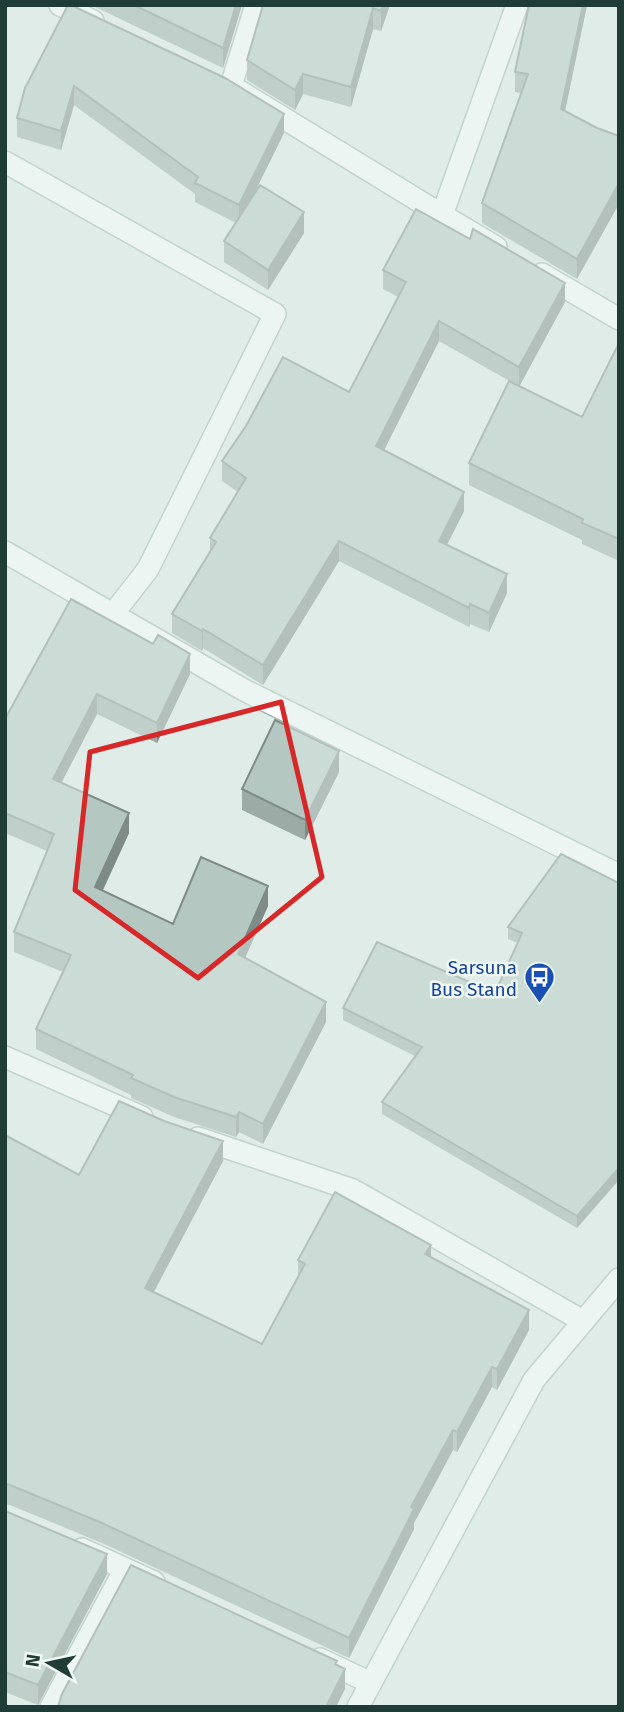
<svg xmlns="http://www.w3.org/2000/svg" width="624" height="1712" font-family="'Fira Sans',sans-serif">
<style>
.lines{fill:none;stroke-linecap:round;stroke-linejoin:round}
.minor-casing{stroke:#a2b4ae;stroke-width:24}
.minor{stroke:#fff;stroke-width:21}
.wall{fill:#9baba5}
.shaded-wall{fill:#7e8b86}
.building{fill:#b4c7c0;stroke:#7e8b86;stroke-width:2}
.marked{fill:none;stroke:#d62828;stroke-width:5;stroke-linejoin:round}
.labels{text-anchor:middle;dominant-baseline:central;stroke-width:5;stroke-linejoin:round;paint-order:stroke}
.transit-label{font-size:19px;fill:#164399;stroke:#f0f8f4;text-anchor:end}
</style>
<rect width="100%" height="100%" fill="#dfece7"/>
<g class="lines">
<defs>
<path id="minor" d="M 60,5 L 93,21
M 256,5 L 231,86 L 442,215 L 517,5
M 5,162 L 275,314 L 148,569 L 113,614
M 442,215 L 496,247
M 542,274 L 619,319
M 5,552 L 244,690 L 619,875
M 5,1057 L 142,1117
M 198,1138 L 353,1190 L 583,1321
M 82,1549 L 154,1582
M 320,1659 L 371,1683
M 51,1707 L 125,1569
M 358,1707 L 534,1380 L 619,1279"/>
</defs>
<!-- minor casing -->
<use href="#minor" class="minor-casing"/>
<!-- minor -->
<use href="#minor" class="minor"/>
</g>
<!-- wall -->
<path class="wall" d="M 68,5 L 284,133 L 252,197 L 304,233 L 268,290 L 224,262 L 224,241 L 236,223 L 195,202 L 195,194 L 74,105 L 61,150 L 17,137 L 17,118 Z
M 91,5 L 242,5 L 223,68 Z
M 263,5 L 390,5 L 381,31 L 373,29 L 351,107 L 303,94 L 295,110 L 247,80 L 247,60 Z
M 529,5 L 587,5 L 565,111 L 597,128 L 577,279 L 482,223 L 482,203 L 521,93 L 515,92 L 515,72 Z
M 383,270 L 565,302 L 519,386 L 582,417 L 619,343 L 619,561 L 582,544 L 582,540 L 469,485 L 469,463 L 513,383 L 439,341 L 384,450 L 464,511 L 447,545 L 507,593 L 489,632 L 470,624 L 469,627 L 339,561 L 263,685 L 203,648 L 202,651 L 172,633 L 172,614 L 210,551 L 210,538 L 238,492 L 222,481 L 222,461 L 349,392 L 398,297 L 383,289 Z
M 153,644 L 190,674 L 157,743 L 97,714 L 61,783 L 129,833 L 103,890 L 173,924 L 268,906 L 245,958 L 326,1022 L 263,1144 L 239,1132 L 236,1137 L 174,1117 L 131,1098 L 131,1095 L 36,1049 L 36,1029 L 63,972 L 14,952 L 14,932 L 47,851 L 5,833 L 5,719 Z
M 339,772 L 305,840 L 242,810 L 242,789 Z
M 619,883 L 577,1228 L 382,1114 L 382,1102 L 415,1056 L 343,1020 L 343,1008 L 495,993 L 518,943 L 508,939 L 508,927 Z
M 5,1135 L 79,1175 L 223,1161 L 154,1292 L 262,1344 L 298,1278 L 298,1260 L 431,1257 L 529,1330 L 497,1390 L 492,1387 L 457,1452 L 453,1450 L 414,1523 L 414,1529 L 349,1658 L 102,1543 L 10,1505 L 5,1504 Z
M 5,1511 L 107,1574 L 38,1705 L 5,1692 Z"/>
<!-- shaded-wall -->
<path class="shaded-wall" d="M 236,5 L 242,5 L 223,68 L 223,48 Z
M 383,5 L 390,5 L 381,31 L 381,11 Z
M 583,5 L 587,5 L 561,130 L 561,109 Z
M 373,8 L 373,29 L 351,107 L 351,87 Z
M 303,74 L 303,94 L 295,110 L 295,90 Z
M 74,86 L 74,105 L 61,150 L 61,131 Z
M 284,114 L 284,133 L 239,224 L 239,205 Z
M 619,183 L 619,204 L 577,279 L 577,259 Z
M 304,212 L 304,233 L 268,290 L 268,270 Z
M 565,283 L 565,302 L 519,387 L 519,367 Z
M 439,321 L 439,341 L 376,466 L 376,446 Z
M 464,492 L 464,511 L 439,560 L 439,541 Z
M 339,541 L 339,561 L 263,685 L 263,665 Z
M 507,574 L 507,593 L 489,632 L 489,613 Z
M 470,604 L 470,624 L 469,627 L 469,608 Z
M 203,629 L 203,648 L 202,651 L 202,631 Z
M 190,654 L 190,674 L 157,743 L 157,723 Z
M 97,694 L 97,714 L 53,799 L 53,779 Z
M 339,751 L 339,772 L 305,840 L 305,820 Z
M 129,813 L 129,833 L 95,907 L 95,887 Z
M 268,886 L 268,906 L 238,974 L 238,954 Z
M 326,1002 L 326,1022 L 263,1144 L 263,1124 Z
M 239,1112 L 239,1132 L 236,1137 L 236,1117 Z
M 223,1141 L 223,1161 L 145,1308 L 145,1288 Z
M 619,1168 L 619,1180 L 577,1228 L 577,1216 Z
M 431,1245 L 431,1265 L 425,1254 Z
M 529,1310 L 529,1330 L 497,1390 L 497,1369 Z
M 492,1367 L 492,1387 L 457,1452 L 457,1432 Z
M 453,1430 L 453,1450 L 414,1523 L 414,1529 L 349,1658 L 349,1638 L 411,1507 Z
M 107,1554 L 107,1574 L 38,1705 L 38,1685 Z
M 345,1669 L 345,1689 L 336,1707 L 326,1707 Z"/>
<!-- building -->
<path class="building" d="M 68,5 L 71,5 L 225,78 L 284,114 L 239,205 L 195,183 L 198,177 L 74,86 L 61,131 L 17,118 L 25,88 Z
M 134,5 L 236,5 L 223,48 Z
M 263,5 L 383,5 L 381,11 L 373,8 L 351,87 L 303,74 L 295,90 L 247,60 Z
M 529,5 L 583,5 L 561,109 L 597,128 L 619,136 L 619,183 L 577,259 L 482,203 L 528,74 L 515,72 Z
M 260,185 L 304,212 L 268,270 L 224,241 Z
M 416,209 L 470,239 L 473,229 L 565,283 L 519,367 L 439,321 L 376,446 L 464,492 L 439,541 L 507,574 L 489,613 L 470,604 L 469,608 L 339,541 L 263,665 L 203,629 L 202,631 L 172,614 L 216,542 L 210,538 L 246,478 L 222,461 L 246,426 L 283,357 L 349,392 L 406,282 L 383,270 Z
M 619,343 L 619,539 L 582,523 L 583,519 L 469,463 L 509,381 L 582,417 Z
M 71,599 L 153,644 L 158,635 L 190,654 L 157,723 L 97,694 L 53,779 L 129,813 L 95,887 L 173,924 L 201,857 L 268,886 L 238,954 L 326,1002 L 263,1124 L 239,1112 L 236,1117 L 174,1097 L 131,1078 L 133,1075 L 36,1029 L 71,955 L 14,932 L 54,834 L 5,813 L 5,719 Z
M 275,720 L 339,751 L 305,820 L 242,789 Z
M 561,854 L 619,883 L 619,1168 L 577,1216 L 382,1102 L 422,1047 L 343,1008 L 377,942 L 495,993 L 522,933 L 508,927 Z
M 119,1101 L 164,1121 L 223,1141 L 145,1288 L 262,1344 L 305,1264 L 298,1260 L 335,1192 L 431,1245 L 425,1254 L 529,1310 L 497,1369 L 492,1367 L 457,1432 L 453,1430 L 411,1507 L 414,1509 L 349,1638 L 102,1523 L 10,1485 L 5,1484 L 5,1135 L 79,1175 Z
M 5,1511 L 107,1554 L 38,1685 L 5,1672 Z
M 131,1565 L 337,1661 L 335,1664 L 345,1669 L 326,1707 L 58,1707 L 62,1694 Z"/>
<!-- marked area -->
<path d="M0 0H624V1712H0ZM 281,702 L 322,877 L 198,978 L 75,890 L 90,752 Z" fill="#dfece7" fill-opacity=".55" fill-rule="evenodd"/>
<path class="marked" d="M 281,702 L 322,877 L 198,978 L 75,890 L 90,752 Z"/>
<!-- icons -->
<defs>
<symbol id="bus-pin" viewBox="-11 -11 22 30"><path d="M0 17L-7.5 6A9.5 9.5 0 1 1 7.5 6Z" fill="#1a4fb4" stroke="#f0f8f4"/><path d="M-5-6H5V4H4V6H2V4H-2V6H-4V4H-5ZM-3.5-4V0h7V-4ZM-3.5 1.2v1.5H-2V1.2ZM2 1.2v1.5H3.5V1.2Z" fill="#fff"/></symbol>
</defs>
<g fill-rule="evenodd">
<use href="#bus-pin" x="522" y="960" width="35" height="47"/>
</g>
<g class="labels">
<!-- transit labels -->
<g class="transit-label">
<text x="517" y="967">Sarsuna<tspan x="517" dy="22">Bus Stand</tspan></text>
</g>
</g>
<!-- border -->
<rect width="624" height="1712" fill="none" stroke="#1f3d36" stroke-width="14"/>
<!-- north arrow -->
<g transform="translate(49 1663) rotate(279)" stroke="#f0f8f4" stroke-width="5" paint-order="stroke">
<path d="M0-5L12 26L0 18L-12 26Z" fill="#1f3d36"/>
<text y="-10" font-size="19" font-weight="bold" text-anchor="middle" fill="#1f3d36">N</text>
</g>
</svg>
